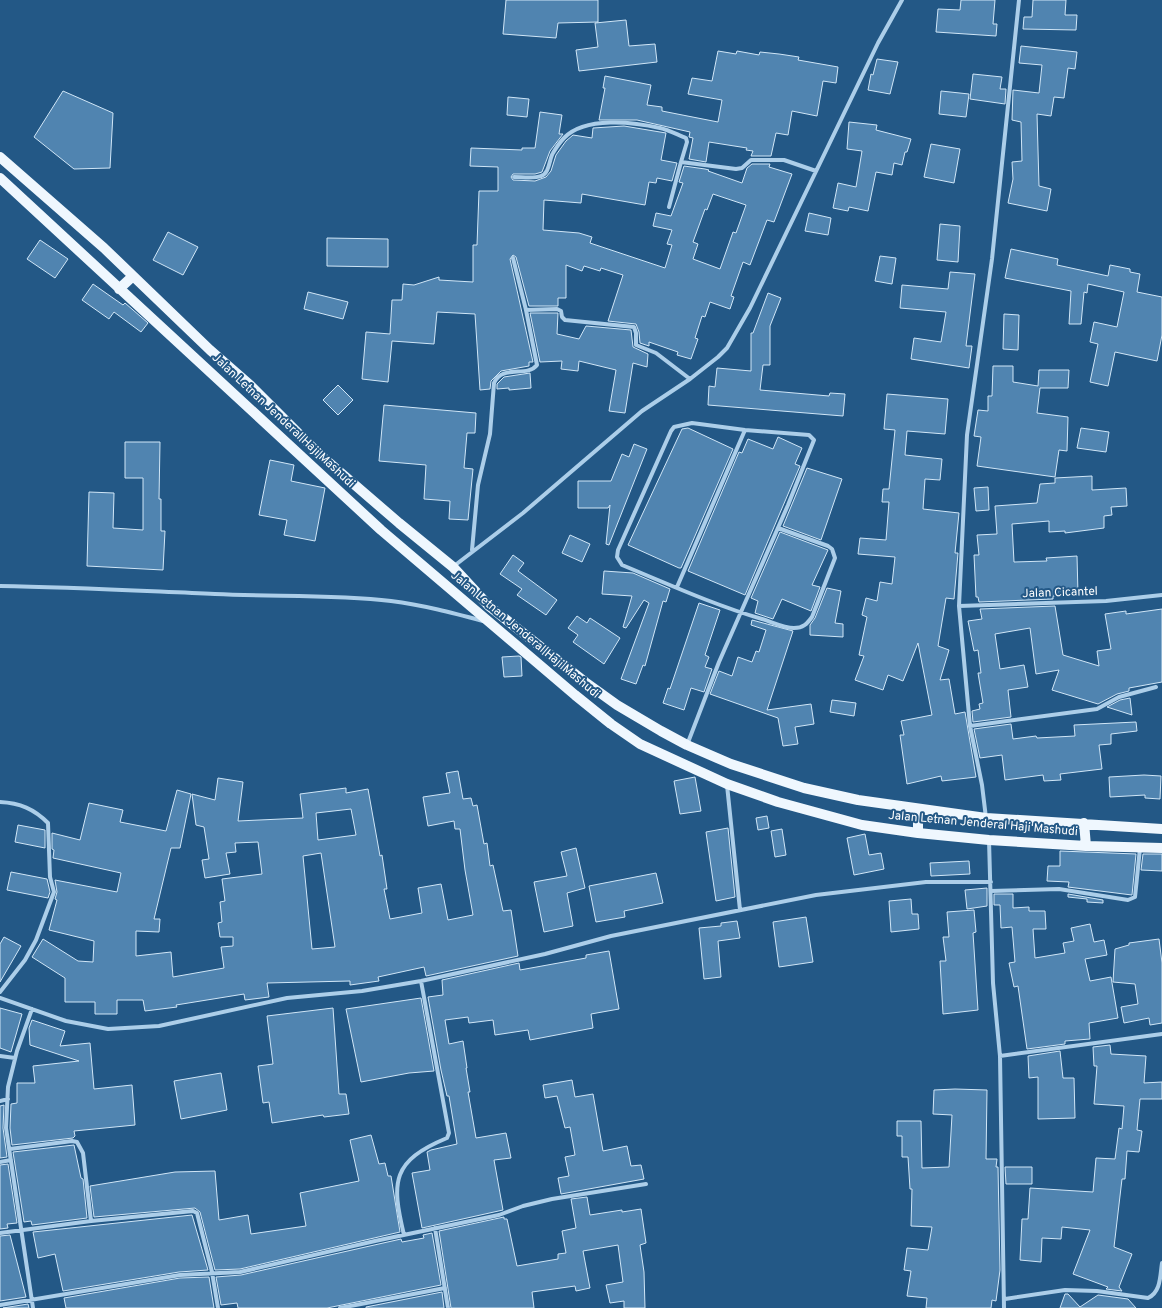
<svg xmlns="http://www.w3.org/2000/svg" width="1162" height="1308" font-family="Overpass,sans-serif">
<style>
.building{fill:#5084b0;stroke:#d0e6f7;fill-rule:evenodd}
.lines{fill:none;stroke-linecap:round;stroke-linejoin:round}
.minor{stroke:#accee9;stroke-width:4}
.primary{stroke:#eff7fe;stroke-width:10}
.labels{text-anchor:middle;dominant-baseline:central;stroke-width:4;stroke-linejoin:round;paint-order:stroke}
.street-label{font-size:12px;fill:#fff;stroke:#235886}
</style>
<rect width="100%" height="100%" fill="#235886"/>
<!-- building -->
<path class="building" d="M 506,0 L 598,0 L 598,22 L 558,23 L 556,38 L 503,34 Z
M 961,0 L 995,0 L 993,24 L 997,24 L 996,36 L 936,32 L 938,9 L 960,10 Z
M 1033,0 L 1066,0 L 1065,15 L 1077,15 L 1076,30 L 1023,29 L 1024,17 L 1032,17 Z
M 626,20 L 629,46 L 655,44 L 657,62 L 579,71 L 576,50 L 598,47 L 595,23 Z
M 1021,46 L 1077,52 L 1075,69 L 1068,68 L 1064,98 L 1054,97 L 1051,116 L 1037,114 L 1039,186 L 1051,189 L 1047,211 L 1008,203 L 1013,179 L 1012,162 L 1022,161 L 1021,122 L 1012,120 L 1013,90 L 1039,93 L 1042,65 L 1019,63 Z
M 718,51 L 736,54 L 737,51 L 759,55 L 760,52 L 779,54 L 799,57 L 798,60 L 838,67 L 836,83 L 823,81 L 817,116 L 792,111 L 788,135 L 776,133 L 771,156 L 751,156 L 753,151 L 746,150 L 747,148 L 709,142 L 706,162 L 689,159 L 693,138 L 689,137 L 690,132 L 637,120 L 599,120 L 605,88 L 603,88 L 605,76 L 651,85 L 647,105 L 662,107 L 662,111 L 718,122 L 722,100 L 688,94 L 692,78 L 712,81 Z
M 877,59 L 898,62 L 890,94 L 868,90 L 871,74 L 873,75 Z
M 973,74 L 1002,77 L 1000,89 L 1006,89 L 1005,104 L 970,99 Z
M 63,91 L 113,113 L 110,168 L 74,169 L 34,137 Z
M 941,91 L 969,94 L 966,117 L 939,114 Z
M 508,97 L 529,99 L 527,117 L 507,115 Z
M 540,112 L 562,115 L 559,134 L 563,134 L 550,151 L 542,172 L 535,174 L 513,174 L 511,177 L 513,180 L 535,181 L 546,177 L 551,171 L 556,155 L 566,141 L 573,135 L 592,138 L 593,128 L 624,126 L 666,133 L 661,160 L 677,163 L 672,181 L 657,178 L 656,183 L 649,182 L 645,205 L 582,194 L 581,203 L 544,200 L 543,230 L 579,233 L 592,237 L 590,243 L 665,268 L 672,245 L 667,244 L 672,230 L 653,226 L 656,213 L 671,216 L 683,183 L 679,182 L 684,166 L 705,169 L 709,170 L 708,171 L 742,183 L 747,168 L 752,164 L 770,164 L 769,167 L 792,174 L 774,222 L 767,220 L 750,265 L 743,262 L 731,296 L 734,297 L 730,309 L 710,302 L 705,317 L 702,316 L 695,338 L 698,339 L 691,359 L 677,355 L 678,352 L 649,342 L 649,346 L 640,343 L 639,332 L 636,324 L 608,321 L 623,275 L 601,268 L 600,271 L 584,266 L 582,271 L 566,265 L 566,298 L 558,298 L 558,306 L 529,306 L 516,257 L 513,255 L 510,259 L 533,362 L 529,362 L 529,366 L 501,371 L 491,381 L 490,389 L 480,390 L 475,314 L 437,312 L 434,344 L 392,341 L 388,382 L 362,379 L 366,332 L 390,334 L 392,300 L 402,300 L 403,284 L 414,285 L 439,277 L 439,280 L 473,282 L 473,245 L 477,245 L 479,191 L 498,191 L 498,167 L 470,166 L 471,148 L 522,150 L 522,148 L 535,148 ZM 713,194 L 746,205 L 736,233 L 733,232 L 720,269 L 693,259 L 698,244 L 693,242 L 705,209 L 707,210 Z
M 849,122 L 877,125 L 876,130 L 911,139 L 907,152 L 905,152 L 902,165 L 894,163 L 892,175 L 876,172 L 868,211 L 849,207 L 848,211 L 833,208 L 838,183 L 856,187 L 862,151 L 847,149 Z
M 931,144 L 960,149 L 954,183 L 924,177 Z
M 809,213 L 831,218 L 828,235 L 805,231 Z
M 940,224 L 960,226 L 958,262 L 937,260 Z
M 168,232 L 198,247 L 183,275 L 153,260 Z
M 327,238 L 388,239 L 388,267 L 327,266 Z
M 40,240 L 68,259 L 55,278 L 27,259 Z
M 1011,249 L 1058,259 L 1057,265 L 1108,276 L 1110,265 L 1130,269 L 1130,272 L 1140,274 L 1137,292 L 1162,297 L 1162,335 L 1157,361 L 1115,352 L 1108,386 L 1090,382 L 1098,344 L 1090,342 L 1094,322 L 1117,327 L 1124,292 L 1088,284 L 1087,293 L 1084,292 L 1081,324 L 1069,324 L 1071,291 L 1005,278 Z
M 880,256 L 896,258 L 892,284 L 875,281 Z
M 950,272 L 975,274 L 966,346 L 972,346 L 969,368 L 911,359 L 914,338 L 941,342 L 946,312 L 900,308 L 902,285 L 948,289 Z
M 93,284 L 123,305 L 125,303 L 148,323 L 141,332 L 114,312 L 109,319 L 82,300 Z
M 308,292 L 348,302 L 343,319 L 304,309 Z
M 768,293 L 781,298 L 770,326 L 770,365 L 763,365 L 760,390 L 829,396 L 830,393 L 845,394 L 843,416 L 708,405 L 709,386 L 715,387 L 717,368 L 751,371 L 751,333 L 753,333 Z
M 530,313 L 558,313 L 557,334 L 579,339 L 586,326 L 631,330 L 633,347 L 648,354 L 647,367 L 633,363 L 625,413 L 609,411 L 616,370 L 579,361 L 578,371 L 561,369 L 562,361 L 540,362 Z
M 1004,314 L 1019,315 L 1018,350 L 1003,349 Z
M 993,366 L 1013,366 L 1013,382 L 1038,386 L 1039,370 L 1069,370 L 1068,388 L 1040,388 L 1037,413 L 1068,417 L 1067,451 L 1059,450 L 1055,477 L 977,466 L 981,437 L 974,436 L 978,410 L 988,411 L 988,396 L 992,396 Z
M 530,373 L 531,388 L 509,390 L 509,388 L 497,389 L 497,384 L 504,377 Z
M 338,385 L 353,400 L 338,415 L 323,400 Z
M 887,394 L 948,399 L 945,434 L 907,431 L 905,455 L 942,459 L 940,480 L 925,479 L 923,509 L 959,513 L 955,553 L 958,553 L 954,599 L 946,598 L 938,646 L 949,650 L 940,680 L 949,679 L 955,714 L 965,712 L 976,777 L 942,781 L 941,776 L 907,784 L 900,735 L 904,735 L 901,721 L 932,715 L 918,643 L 903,681 L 888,675 L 883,690 L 855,680 L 864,656 L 859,655 L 867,617 L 862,615 L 866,598 L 877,601 L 880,582 L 892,584 L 895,557 L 858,554 L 860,538 L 886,540 L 889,502 L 882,502 L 883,489 L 889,489 L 895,430 L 884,429 Z
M 384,405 L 476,413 L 475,433 L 467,433 L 464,468 L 473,469 L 468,520 L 449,519 L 450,501 L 424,499 L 426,465 L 379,461 Z
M 688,428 L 733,449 L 681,568 L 679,568 L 628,545 L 682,429 Z
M 1081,428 L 1109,432 L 1106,452 L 1077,448 Z
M 778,437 L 802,448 L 795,464 L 800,466 L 745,595 L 688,571 L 739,452 L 742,453 L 748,439 L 773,449 Z
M 125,442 L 160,442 L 159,499 L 161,499 L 161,531 L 165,531 L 163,570 L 87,566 L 89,492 L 114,493 L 113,528 L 143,530 L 143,478 L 125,478 Z
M 634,444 L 647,449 L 609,545 L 606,544 L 610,505 L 608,508 L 578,508 L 578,481 L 611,481 L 622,454 L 629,457 Z
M 270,460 L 294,465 L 291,481 L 325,488 L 315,541 L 284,535 L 287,520 L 259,515 Z
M 807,468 L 842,479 L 821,540 L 783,526 Z
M 1092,476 L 1092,490 L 1126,488 L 1127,506 L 1111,507 L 1112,515 L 1104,516 L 1104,528 L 1065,533 L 1065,531 L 1049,532 L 1049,521 L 1012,524 L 1014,562 L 1047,561 L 1046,558 L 1077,556 L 1078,594 L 1053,596 L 1053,599 L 979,602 L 978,597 L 976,597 L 974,555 L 979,555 L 977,535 L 997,534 L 995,506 L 1037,503 L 1040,484 L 1055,483 L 1055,478 Z
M 988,487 L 989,510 L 976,511 L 974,488 Z
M 780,532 L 828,550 L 812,585 L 820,587 L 811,611 L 782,599 L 773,619 L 755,613 L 758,601 L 751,598 Z
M 570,535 L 590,544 L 582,562 L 562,553 Z
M 513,555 L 524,563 L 518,571 L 557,600 L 546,615 L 517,595 L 522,589 L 500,574 Z
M 604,571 L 633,573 L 670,589 L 666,602 L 663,601 L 645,666 L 643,665 L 636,684 L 621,679 L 649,603 L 644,600 L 626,628 L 623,627 L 632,596 L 602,594 Z
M 827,588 L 841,591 L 835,623 L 843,624 L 843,637 L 810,635 L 810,625 L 815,618 Z
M 699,603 L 720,610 L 705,655 L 709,657 L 705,667 L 712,669 L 704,692 L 691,688 L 684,710 L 663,703 L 668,688 L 670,689 Z
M 1055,606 L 1063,655 L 1099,666 L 1097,651 L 1111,649 L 1105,614 L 1126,611 L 1126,614 L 1162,609 L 1162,682 L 1129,688 L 1129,691 L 1117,694 L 1098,704 L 1052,690 L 1059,670 L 1036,674 L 1030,628 L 995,634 L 1000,669 L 1024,665 L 1028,687 L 1008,690 L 1011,717 L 973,722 L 972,711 L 980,709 L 979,704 L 983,703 L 978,673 L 981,673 L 978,650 L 974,651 L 968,621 L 982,619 L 980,609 Z
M 577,616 L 587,623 L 590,618 L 620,638 L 604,664 L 573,642 L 578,635 L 568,628 Z
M 752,620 L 793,631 L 767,710 L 811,704 L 814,724 L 795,727 L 798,744 L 783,746 L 778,718 L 710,694 L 719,671 L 732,676 L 738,657 L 752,662 L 756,651 L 759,652 L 766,630 L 751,625 Z
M 519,656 L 521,657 L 522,676 L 504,677 L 502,657 Z
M 1130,698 L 1132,715 L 1107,707 L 1120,700 Z
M 832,700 L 856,703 L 854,716 L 830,712 Z
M 1136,722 L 1137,731 L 1111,734 L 1111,744 L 1099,745 L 1102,769 L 1060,774 L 1061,780 L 1044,781 L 1043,775 L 1005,780 L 1002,755 L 980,758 L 974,729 L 1011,724 L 1013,739 L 1036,736 L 1037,738 L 1075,736 L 1074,725 Z
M 458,771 L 463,799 L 471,798 L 473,806 L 477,805 L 484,844 L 487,843 L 490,866 L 493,865 L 503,911 L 511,910 L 518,956 L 426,976 L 424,967 L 378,977 L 379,981 L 350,985 L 350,981 L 267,983 L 269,997 L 245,1000 L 244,994 L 176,1005 L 177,1007 L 145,1011 L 143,1000 L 117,1000 L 117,1014 L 95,1014 L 95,1002 L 65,1002 L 65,978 L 32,957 L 43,939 L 78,961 L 93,962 L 94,941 L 49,930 L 57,900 L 55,899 L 57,892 L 55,880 L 117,892 L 121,873 L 53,858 L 54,850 L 52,849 L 52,833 L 80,840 L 89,803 L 123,810 L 120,822 L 166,831 L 177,790 L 191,794 L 180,848 L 171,848 L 154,919 L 160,919 L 159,932 L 136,931 L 136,956 L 171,952 L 173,977 L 224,968 L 221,947 L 233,946 L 233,937 L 220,937 L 218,923 L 222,922 L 220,902 L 225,901 L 222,879 L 262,874 L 258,842 L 235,843 L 236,852 L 226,853 L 230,874 L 205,878 L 202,860 L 209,859 L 204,827 L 196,825 L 192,794 L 215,800 L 218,778 L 243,782 L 238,821 L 303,818 L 300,794 L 346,788 L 346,793 L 368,789 L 380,856 L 382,855 L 387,889 L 384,889 L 390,919 L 422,913 L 418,888 L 441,884 L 448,920 L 473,915 L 465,870 L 460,829 L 455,829 L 454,821 L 428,826 L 423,797 L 450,793 L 446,773 ZM 351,809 L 356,835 L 318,840 L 316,813 ZM 321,853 L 335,947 L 312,949 L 303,856 Z
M 1144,775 L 1161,776 L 1160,799 L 1145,798 L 1145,795 L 1110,797 L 1109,777 Z
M 695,777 L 701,811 L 680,814 L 674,781 Z
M 767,816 L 769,828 L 758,830 L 756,818 Z
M 18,825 L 45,830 L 45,848 L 15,842 Z
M 728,828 L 735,897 L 716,901 L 706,832 Z
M 782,829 L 786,855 L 775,857 L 771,831 Z
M 865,834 L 869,855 L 881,853 L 884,869 L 854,875 L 847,838 Z
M 576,848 L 585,888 L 567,893 L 573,926 L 544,932 L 534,882 L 567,876 L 561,852 Z
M 1060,851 L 1136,854 L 1132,895 L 1068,887 L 1069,882 L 1047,881 L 1048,866 L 1060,866 Z
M 1143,854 L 1162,854 L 1162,871 L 1141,870 Z
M 969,861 L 970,874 L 931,876 L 930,863 Z
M 11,872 L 47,879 L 50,892 L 48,898 L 7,890 Z
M 656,873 L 663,903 L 624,911 L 625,917 L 596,922 L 589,886 Z
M 987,888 L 987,906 L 967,909 L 965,890 Z
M 994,894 L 1013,894 L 1013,908 L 1029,907 L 1029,911 L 1045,911 L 1046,929 L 1033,929 L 1035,958 L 1065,953 L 1063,943 L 1074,941 L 1071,928 L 1090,924 L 1094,942 L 1104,940 L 1107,955 L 1085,959 L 1090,981 L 1111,977 L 1118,1018 L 1089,1023 L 1090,1039 L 1065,1041 L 1065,1044 L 1027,1049 L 1018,986 L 1014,987 L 1009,963 L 1015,962 L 1012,927 L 1001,928 L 1000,905 L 994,905 Z
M 1068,894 L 1103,900 L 1103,903 L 1087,902 L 1087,899 L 1068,897 Z
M 911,899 L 912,914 L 918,914 L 919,929 L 891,932 L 889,901 Z
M 974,910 L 976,932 L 973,933 L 978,1010 L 943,1014 L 940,961 L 946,961 L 943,937 L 949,937 L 947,912 Z
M 806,917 L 813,962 L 779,967 L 773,922 Z
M 737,921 L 740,938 L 718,941 L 721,977 L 704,979 L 699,928 L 721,926 L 721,923 Z
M 4,937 L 21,946 L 0,982 L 0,944 Z
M 1159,939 L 1162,963 L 1162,1023 L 1150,1025 L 1149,1018 L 1124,1023 L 1121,1007 L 1138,1004 L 1135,984 L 1113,982 L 1115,949 L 1129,945 L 1129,943 Z
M 609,951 L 619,1009 L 591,1014 L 593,1028 L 530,1040 L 528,1030 L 495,1035 L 493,1020 L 469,1023 L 468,1017 L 445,1020 L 449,1044 L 463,1041 L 467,1068 L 466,1068 L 470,1092 L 468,1092 L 476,1138 L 506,1133 L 511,1158 L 494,1160 L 503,1210 L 422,1228 L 412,1173 L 430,1170 L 427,1152 L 431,1150 L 457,1144 L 449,1096 L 447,1096 L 441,1070 L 428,997 L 443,995 L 442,980 L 519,963 L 520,970 L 586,958 L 586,955 Z
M 421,998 L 434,1071 L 409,1073 L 361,1082 L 346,1009 Z
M 0,1008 L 22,1014 L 11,1052 L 0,1048 Z
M 333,1008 L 339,1094 L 346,1094 L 349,1114 L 324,1117 L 323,1115 L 272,1123 L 269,1102 L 263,1103 L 258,1066 L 273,1064 L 267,1016 Z
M 32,1020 L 65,1031 L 60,1046 L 90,1043 L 94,1089 L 132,1085 L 135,1125 L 74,1131 L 75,1136 L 73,1138 L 12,1145 L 10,1128 L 11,1104 L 17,1103 L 17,1083 L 35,1083 L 33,1066 L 79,1061 L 30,1045 L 29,1028 Z
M 1110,1045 L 1111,1054 L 1146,1056 L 1144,1083 L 1162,1082 L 1162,1099 L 1140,1099 L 1137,1130 L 1142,1131 L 1139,1152 L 1127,1151 L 1125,1179 L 1122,1179 L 1114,1247 L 1132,1254 L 1119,1287 L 1122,1291 L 1106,1289 L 1108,1287 L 1073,1274 L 1090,1230 L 1062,1227 L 1061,1239 L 1042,1238 L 1041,1262 L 1020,1260 L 1022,1219 L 1028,1219 L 1030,1188 L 1093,1192 L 1096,1158 L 1115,1159 L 1119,1128 L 1122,1129 L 1124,1106 L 1094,1104 L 1097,1066 L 1094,1066 L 1093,1047 Z
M 1060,1051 L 1063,1078 L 1074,1078 L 1075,1118 L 1038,1119 L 1038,1077 L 1029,1078 L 1028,1056 Z
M 221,1073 L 227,1110 L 181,1119 L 174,1081 Z
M 572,1080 L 575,1097 L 593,1094 L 603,1151 L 627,1146 L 631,1166 L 641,1165 L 644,1179 L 561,1194 L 558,1178 L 569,1176 L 565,1157 L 575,1155 L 570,1127 L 565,1128 L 557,1096 L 545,1098 L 543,1085 Z
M 955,1089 L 987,1090 L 986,1159 L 997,1159 L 996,1167 L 998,1167 L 1000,1270 L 996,1301 L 992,1300 L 991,1308 L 926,1308 L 927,1298 L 907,1296 L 911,1271 L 904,1270 L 907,1248 L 928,1250 L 932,1227 L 911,1226 L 912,1189 L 910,1189 L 908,1157 L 902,1157 L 902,1136 L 897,1136 L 897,1121 L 921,1121 L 922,1168 L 949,1167 L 952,1115 L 933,1114 L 934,1090 Z
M 4,1105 L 3,1128 L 7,1157 L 0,1158 L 0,1106 Z
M 371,1135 L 379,1164 L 385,1163 L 388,1176 L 391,1176 L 400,1232 L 240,1269 L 215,1270 L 200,1212 L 195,1208 L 94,1217 L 90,1186 L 175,1172 L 215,1171 L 219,1220 L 248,1215 L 251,1234 L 306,1226 L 300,1193 L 359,1181 L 350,1140 Z
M 74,1145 L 81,1178 L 83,1179 L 87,1218 L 32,1225 L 31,1221 L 24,1222 L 13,1152 Z
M 8,1164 L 17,1223 L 7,1224 L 8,1228 L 0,1229 L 0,1165 Z
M 1005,1167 L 1032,1167 L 1032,1184 L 1006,1184 Z
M 587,1197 L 590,1215 L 622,1210 L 622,1212 L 641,1209 L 646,1243 L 640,1245 L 644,1272 L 645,1308 L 624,1308 L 624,1301 L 610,1303 L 606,1285 L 623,1282 L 618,1245 L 583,1251 L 590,1288 L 576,1291 L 575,1286 L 532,1292 L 534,1308 L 451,1308 L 439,1231 L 504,1217 L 504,1219 L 507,1219 L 517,1266 L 558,1259 L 558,1254 L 566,1253 L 562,1231 L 576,1228 L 571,1199 Z
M 192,1215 L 208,1270 L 179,1272 L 63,1291 L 55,1254 L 38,1258 L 33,1232 Z
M 432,1233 L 441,1285 L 327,1308 L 238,1308 L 237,1303 L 221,1305 L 216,1277 L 241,1275 L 401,1239 L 402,1242 L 424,1238 L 423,1235 Z
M 10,1235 L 26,1297 L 0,1301 L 0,1236 Z
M 209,1277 L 214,1308 L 66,1308 L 64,1298 L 180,1278 Z
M 442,1292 L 444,1308 L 366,1308 L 366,1307 Z
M 1065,1294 L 1068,1294 L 1080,1307 L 1098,1295 L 1128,1299 L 1136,1308 L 1060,1308 Z
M 28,1304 L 29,1308 L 3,1308 Z"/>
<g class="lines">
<!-- minor -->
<path class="minor" d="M 514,177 C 522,177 534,179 541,176 C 550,173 549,159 553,153 C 556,148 560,142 564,138 C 585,116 634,122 660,128 C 669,130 678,135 686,138 L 687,142 L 681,162
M 669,207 L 681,162 L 736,169 L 742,168 L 751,160 L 784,160 L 816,171
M 526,310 L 557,309 L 561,311 L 562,317 L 565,320 L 634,327 L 636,333 L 636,345 L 656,353 L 690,379
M 472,550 L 478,485 L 490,434 L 494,383 C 502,364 527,378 537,365 L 526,310 L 513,258
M 454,566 L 523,513 L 642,411 L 690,379 L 718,357 L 727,348 L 750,308 L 878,43 L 902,0
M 0,586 C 72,587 143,591 215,594 C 274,597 333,594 391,601 C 423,605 453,613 483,621
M 677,587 L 745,430
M 959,606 L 1106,601 L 1162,595
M 970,726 L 1097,709 L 1119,697 L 1156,687
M 687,745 L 719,662 L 788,505 L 814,440 L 809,435 L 745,430 L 692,423 L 674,427 L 671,431 L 618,550 L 617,557 L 622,565 C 668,584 714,605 762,619 C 772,622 784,628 794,628 C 803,628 807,624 812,617 L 835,558 L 832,549 L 828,546 L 778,528
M 727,785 L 740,910
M 0,802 C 20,803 34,809 48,823 L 50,877 L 54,892 L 36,940 L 25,960 L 0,992
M 986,818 L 982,785 L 970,726 L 959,606 L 967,435 L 992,259 L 1019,0
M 989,840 L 993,983 L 1000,1056 L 1004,1308
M 991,891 L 1059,889 L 1128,900 L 1135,897 L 1140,848
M 0,998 L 66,1021 L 108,1029 L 159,1026 L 287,998 L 362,991 L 421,981 L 545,954 L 611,936 L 816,895 L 926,882 L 991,882
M 32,1009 L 17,1051 L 8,1087 L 6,1128 L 33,1308
M 0,1056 L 15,1058
M 1000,1056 L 1162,1034
M 0,1101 L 8,1099
M 10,1149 L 72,1141 L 77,1142 L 83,1153 L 91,1221
M 0,1162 L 11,1160
M 435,1228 L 448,1308
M 0,1233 L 91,1221 L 193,1211 L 197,1213 L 212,1272 L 218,1308
M 404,1235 C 391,1181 392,1161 447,1138 L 449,1133 L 421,981
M 1005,1299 L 1065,1290 L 1097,1291 L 1148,1298 C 1161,1292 1160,1276 1162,1263
M 0,1305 L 180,1275 L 240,1272 L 375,1241 L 499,1215 L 523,1206 L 552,1199 L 646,1184
M 340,1308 L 445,1288"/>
<!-- primary -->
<path class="primary" d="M 0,157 L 104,248 L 210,350 L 250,385 L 319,454 L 399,523 L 453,567 L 489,606 L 585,682 L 617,705 L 661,731 L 687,745 L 731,764 L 804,788 L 858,800 L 986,818 L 1162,829
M 0,178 L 381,530 L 575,695 L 611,724 L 640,744 L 727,784 L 778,802 L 862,825 L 918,833 L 989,840 L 1086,846 L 1162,848
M 119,289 L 133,276
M 1084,823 L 1086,846
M 918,833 L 918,810"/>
</g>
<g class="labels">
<!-- street labels -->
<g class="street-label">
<text transform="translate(283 421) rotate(43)">Jalan Letnan Jenderal Haji Mashudi</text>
<text transform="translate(1060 593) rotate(-2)">Jalan Cicantel</text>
<text transform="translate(525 635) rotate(40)">Jalan Letnan Jenderal Haji Mashudi</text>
<text transform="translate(983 824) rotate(5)">Jalan Letnan Jenderal Haji Mashudi</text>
</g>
</g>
</svg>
